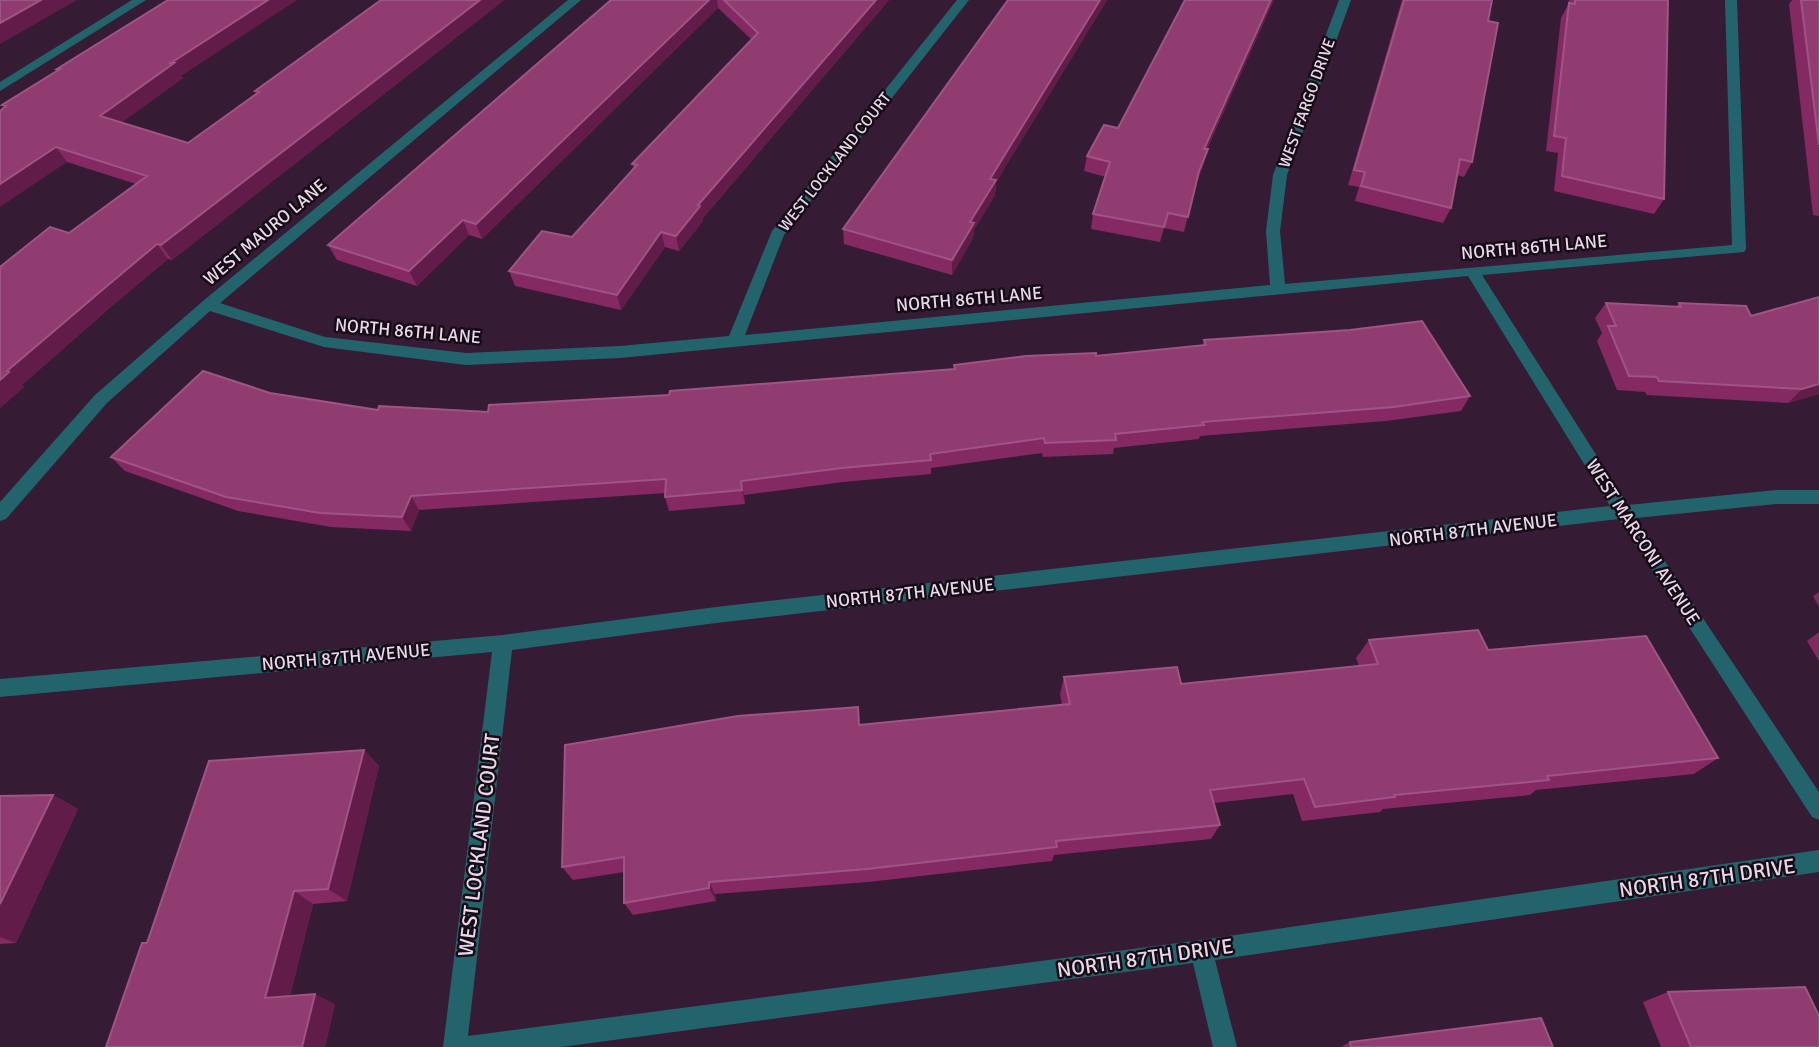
<svg xmlns="http://www.w3.org/2000/svg" width="1819" height="1047" font-family="Signika,sans-serif">
<style>
.lines{fill:none;stroke-linecap:round;stroke-linejoin:round}
.minor{fill:#23646c;fill-rule:evenodd}
.wall{fill:#852963}
.shaded-wall{fill:#611c4a}
.building{fill:#903c71;stroke:#9e5484;stroke-width:2}
.labels{text-anchor:middle;dominant-baseline:central;stroke-width:5;stroke-linejoin:round;paint-order:stroke}
.far-street-label{font-size:16px;fill:#e8d8e8;stroke:#160b16}
.street-label{font-size:18px;fill:#e8d8e8;stroke:#160b16}
.near-street-label{font-size:21px;fill:#e8d8e8;stroke:#160b16}
</style>
<rect width="100%" height="100%" fill="#351c34"/>
<g class="lines">
<!-- minor -->
<path class="minor" d="M 132,0 L 146,0 L 0,91 L 0,82 Z
M 568,0 L 581,0 L 220,303 L 325,337 L 466,353 L 620,346 L 729,336 L 772,231 L 957,0 L 969,0 L 784,235 L 745,335 L 1270,285 L 1266,231 L 1273,175 L 1339,0 L 1351,0 L 1287,175 L 1280,231 L 1285,284 L 1732,245 L 1725,0 L 1737,0 L 1746,249 L 1744,252 L 1482,275 L 1628,505 L 1776,490 L 1819,490 L 1819,504 L 1776,504 L 1636,518 L 1819,792 L 1819,820 L 1812,817 L 1619,519 L 716,623 L 512,650 L 468,1036 L 1201,940 L 1819,850 L 1819,872 L 1215,960 L 1237,1047 L 1213,1047 L 1193,963 L 561,1047 L 443,1047 L 492,652 L 0,697 L 0,679 L 503,635 L 716,607 L 1610,506 L 1468,276 L 620,358 L 466,365 L 324,347 L 210,311 L 107,403 L 6,519 L 0,521 L 0,502 L 95,395 L 203,301 Z"/>
</g>
<!-- wall -->
<path class="wall" d="M 381,0 L 504,0 L 172,260 L 168,259 L 113,305 L 22,385 L 24,387 L 0,408 L 0,267 L 69,233 L 136,184 L 67,162 L 2,105 L 58,70 L 57,69 L 181,76 L 183,78 L 122,122 L 188,143 L 256,93 L 255,91 Z
M 611,0 L 889,0 L 703,218 L 703,221 L 679,251 L 665,247 L 621,310 L 515,286 L 509,271 L 572,237 L 634,169 L 632,164 L 751,39 L 718,8 L 482,239 L 469,235 L 417,286 L 337,260 L 328,245 Z
M 1008,0 L 1107,0 L 996,182 L 995,195 L 974,230 L 973,238 L 952,275 L 844,244 L 843,229 Z
M 1185,0 L 1274,0 L 1207,149 L 1204,164 L 1196,184 L 1184,232 L 1164,228 L 1160,242 L 1091,229 L 1093,214 L 1106,177 L 1084,171 L 1087,156 L 1118,128 Z
M 1402,0 L 1492,0 L 1488,21 L 1472,162 L 1464,177 L 1457,175 L 1451,208 L 1443,223 L 1355,201 L 1359,187 L 1348,185 Z
M 1569,0 L 1668,0 L 1664,199 L 1654,214 L 1554,191 L 1558,153 L 1546,151 L 1561,18 L 1569,3 Z
M 1792,0 L 1819,0 L 1819,216 L 1813,215 L 1789,4 Z
M 1819,297 L 1819,394 L 1788,403 L 1647,395 L 1645,392 L 1617,390 L 1597,341 L 1602,333 L 1595,318 L 1606,303 L 1676,307 L 1679,303 L 1751,316 Z
M 1204,340 L 1470,396 L 1461,411 L 1386,421 L 1200,436 L 1199,439 L 1114,448 L 1113,454 L 1043,457 L 1042,453 L 931,468 L 931,474 L 843,482 L 744,495 L 745,504 L 669,511 L 665,497 L 665,493 L 419,510 L 411,531 L 331,527 L 238,511 L 125,471 L 111,457 L 270,393 L 378,410 L 488,412 L 954,369 L 954,365 L 1096,356 L 1202,346 Z
M 1819,592 L 1819,607 L 1813,596 Z
M 1819,632 L 1819,661 L 1807,641 Z
M 1369,640 L 1488,650 L 1718,758 L 1694,774 L 1536,790 L 1530,795 L 1383,809 L 1380,812 L 1302,821 L 1293,794 L 1214,803 L 1220,825 L 1211,839 L 1054,855 L 1052,861 L 868,882 L 715,894 L 716,901 L 633,915 L 624,903 L 624,872 L 573,880 L 562,867 L 1062,705 L 1060,694 L 1064,677 L 1181,684 L 1359,666 L 1356,658 Z
M 364,750 L 379,766 L 347,901 L 313,904 L 290,996 L 335,1004 L 325,1047 L 106,1047 L 147,943 Z
M 53,795 L 78,809 L 16,943 L 0,944 L 0,796 Z
M 1668,992 L 1819,1047 L 1661,1047 L 1643,1002 Z
M 1350,1042 L 1553,1047 L 1341,1047 Z"/>
<!-- shaded-wall -->
<path class="shaded-wall" d="M 41,0 L 77,0 L 0,44 L 0,23 Z
M 268,0 L 297,0 L 181,76 L 183,78 L 110,131 L 100,116 L 171,63 Z
M 480,0 L 504,0 L 172,260 L 161,245 Z
M 709,0 L 717,0 L 718,8 L 482,239 L 476,224 Z
M 876,0 L 889,0 L 703,218 L 703,221 L 679,251 L 676,236 L 698,205 Z
M 1100,0 L 1107,0 L 996,182 L 995,195 L 974,230 L 973,238 L 952,275 L 952,260 L 990,179 Z
M 1271,0 L 1274,0 L 1200,163 L 1204,149 Z
M 56,147 L 67,162 L 0,207 L 0,184 Z
M 1208,149 L 1204,164 L 1195,186 L 1199,171 Z
M 463,220 L 469,235 L 417,286 L 409,271 Z
M 661,232 L 665,247 L 621,310 L 617,295 Z
M 157,244 L 168,259 L 113,305 L 22,385 L 24,387 L 0,408 L 0,380 L 7,371 L 101,291 Z
M 1819,384 L 1819,394 L 1788,403 L 1802,389 Z
M 741,481 L 744,495 L 745,504 L 742,490 Z
M 411,496 L 419,510 L 411,531 L 402,517 Z
M 364,750 L 379,766 L 347,901 L 328,889 Z
M 53,795 L 78,809 L 16,943 L 0,937 L 0,904 Z
M 709,882 L 715,894 L 716,901 L 709,888 Z
M 294,891 L 313,904 L 287,1008 L 265,998 Z
M 315,994 L 335,1004 L 325,1047 L 302,1047 Z"/>
<!-- building -->
<path class="building" d="M 0,0 L 41,0 L 0,23 Z
M 168,0 L 268,0 L 171,63 L 174,63 L 100,116 L 188,143 L 259,92 L 255,91 L 381,0 L 480,0 L 161,245 L 157,244 L 101,291 L 7,371 L 9,372 L 0,380 L 0,267 L 50,227 L 69,233 L 147,176 L 56,147 L 0,184 L 0,111 L 6,106 L 2,105 L 60,69 L 57,69 Z
M 611,0 L 709,0 L 476,224 L 463,220 L 409,271 L 328,245 Z
M 724,0 L 876,0 L 698,205 L 700,206 L 676,236 L 661,232 L 617,295 L 509,271 L 542,231 L 572,237 L 637,165 L 632,164 L 758,33 Z
M 1008,0 L 1100,0 L 990,179 L 996,180 L 970,222 L 974,223 L 952,260 L 843,229 Z
M 1185,0 L 1271,0 L 1204,149 L 1208,149 L 1199,171 L 1188,217 L 1168,213 L 1164,227 L 1093,214 L 1110,162 L 1087,156 L 1104,125 L 1118,128 Z
M 1404,0 L 1492,0 L 1488,21 L 1498,23 L 1472,162 L 1460,159 L 1451,208 L 1361,186 L 1365,172 L 1354,170 Z
M 1575,0 L 1668,0 L 1664,199 L 1562,176 L 1566,138 L 1554,136 L 1569,3 L 1575,4 Z
M 1801,0 L 1819,0 L 1819,145 Z
M 1819,297 L 1819,384 L 1802,389 L 1659,381 L 1657,377 L 1629,376 L 1608,326 L 1616,326 L 1606,303 L 1681,307 L 1679,303 L 1746,306 L 1751,316 Z
M 1422,321 L 1470,396 L 1394,407 L 1202,422 L 1204,425 L 1115,434 L 1116,440 L 1045,443 L 1044,438 L 930,454 L 931,460 L 842,468 L 741,481 L 742,490 L 665,497 L 666,479 L 411,496 L 402,517 L 320,513 L 226,497 L 111,457 L 203,371 L 270,393 L 378,410 L 379,406 L 488,412 L 489,405 L 669,395 L 670,391 L 955,369 L 954,365 L 1026,356 L 1096,353 L 1096,356 L 1206,345 L 1204,340 L 1350,330 Z
M 1478,630 L 1488,650 L 1646,636 L 1718,758 L 1547,776 L 1549,780 L 1394,795 L 1395,797 L 1315,807 L 1304,779 L 1210,790 L 1220,825 L 1056,841 L 1057,847 L 867,869 L 709,882 L 709,888 L 624,903 L 624,857 L 562,867 L 565,745 L 738,716 L 858,707 L 859,725 L 1070,704 L 1064,677 L 1177,667 L 1181,684 L 1378,664 L 1369,640 Z
M 364,750 L 328,889 L 294,891 L 265,998 L 315,994 L 302,1047 L 106,1047 L 142,943 L 147,943 L 209,761 Z
M 53,795 L 0,904 L 0,796 Z
M 1805,987 L 1819,1016 L 1819,1047 L 1691,1047 L 1668,992 Z
M 1541,1018 L 1553,1047 L 1351,1047 L 1350,1042 Z"/>
<g class="labels">
<!-- far-street labels -->
<g class="far-street-label">
<text transform="translate(1307 103) rotate(-70)">WEST FARGO DRIVE</text>
<text transform="translate(835 162) rotate(-52)">WEST LOCKLAND COURT</text>
</g>
<!-- street labels -->
<g class="street-label">
<text transform="translate(265 232) rotate(-40)">WEST MAURO LANE</text>
<text transform="translate(1534 247) rotate(-5)">NORTH 86TH LANE</text>
<text transform="translate(969 299) rotate(-5)">NORTH 86TH LANE</text>
<text transform="translate(408 331) rotate(5)">NORTH 86TH LANE</text>
<text transform="translate(1473 530) rotate(-7)">NORTH 87TH AVENUE</text>
<text transform="translate(1643 542) rotate(57)">WEST MARCONI AVENUE</text>
<text transform="translate(910 593) rotate(-6)">NORTH 87TH AVENUE</text>
<text transform="translate(346 657) rotate(-5)">NORTH 87TH AVENUE</text>
</g>
<!-- near-street labels -->
<g class="near-street-label">
<text transform="translate(479 845) rotate(-83)">WEST LOCKLAND COURT</text>
<text transform="translate(1707 878) rotate(-8)">NORTH 87TH DRIVE</text>
<text transform="translate(1145 958) rotate(-8)">NORTH 87TH DRIVE</text>
</g>
</g>
</svg>
